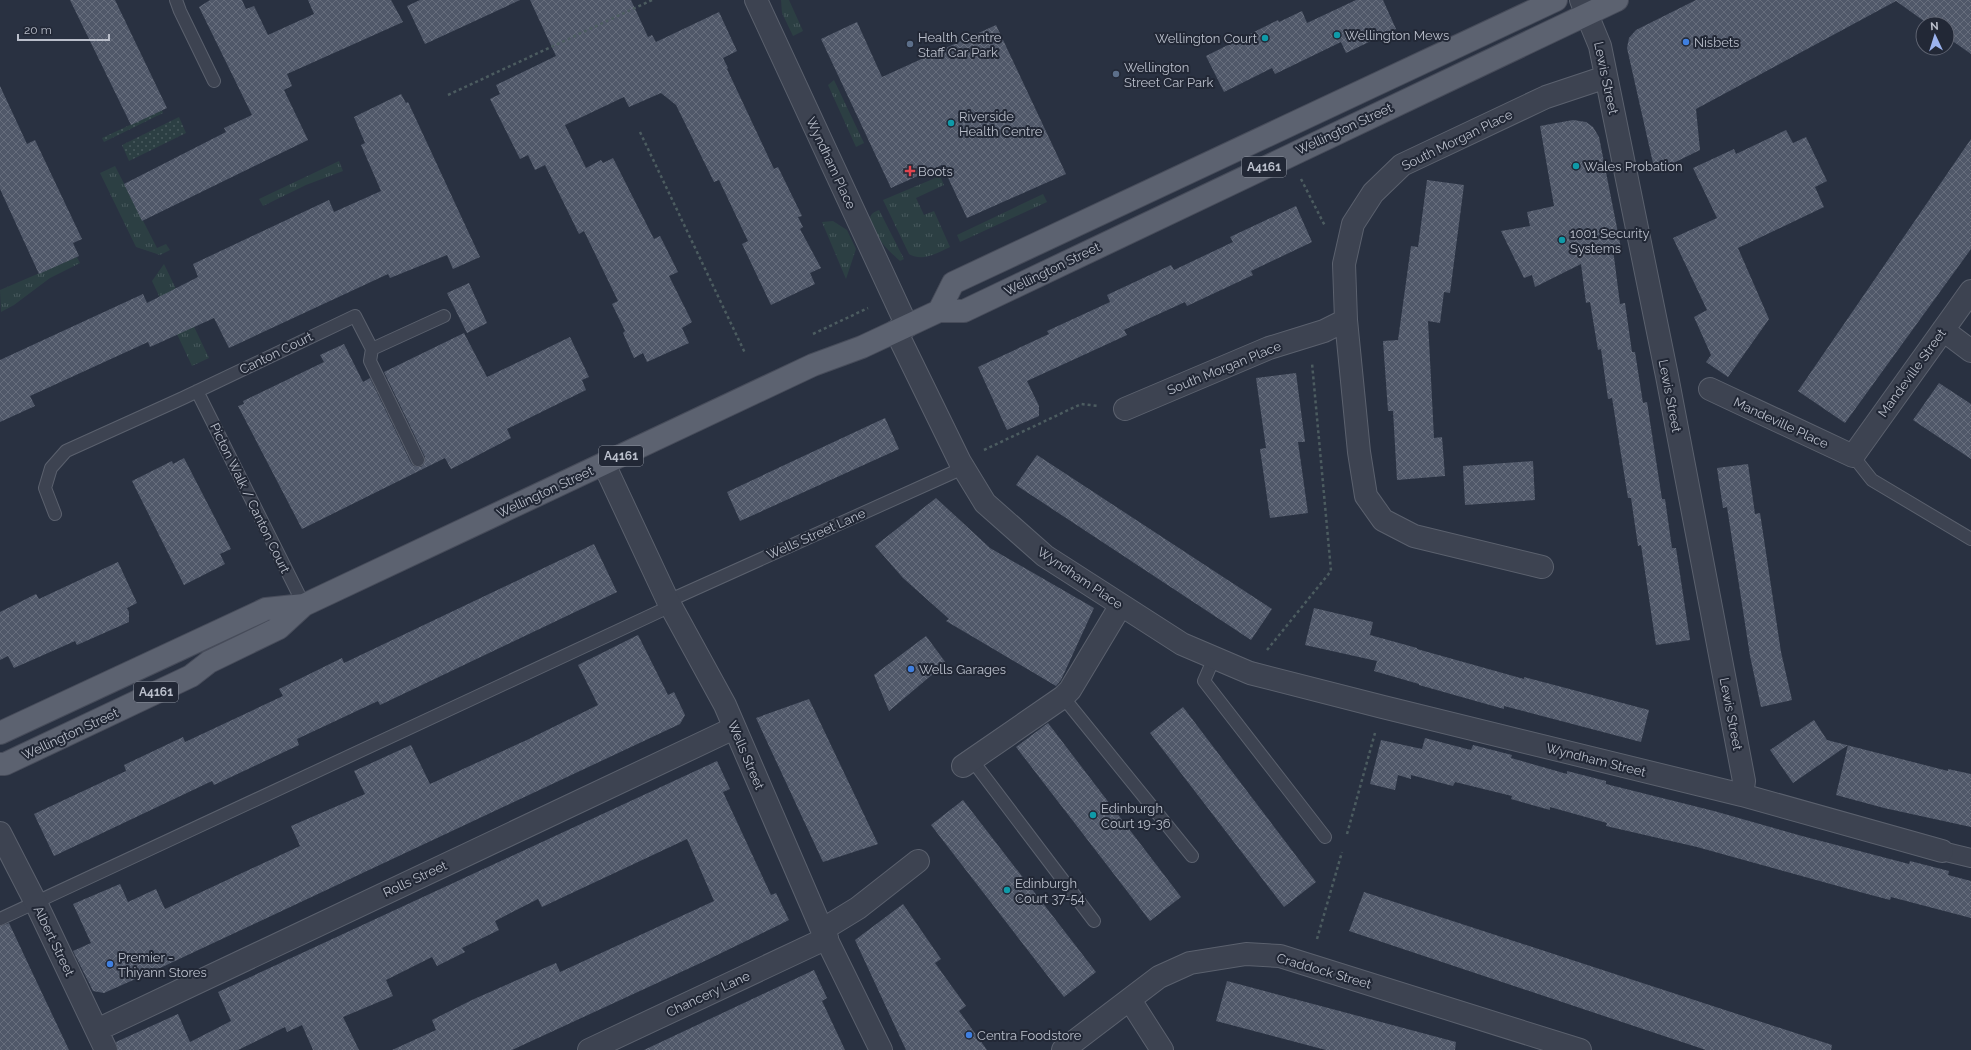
<svg xmlns="http://www.w3.org/2000/svg" width="1971" height="1050" font-family="Raleway,sans-serif">
<style>
.grass{fill:url(#grass-tufts)}
.garden{fill:url(#garden-dots)}
.building{fill:url(#building-cross-hatch)}
.lines{fill:none;stroke-linecap:round;stroke-linejoin:round}
.service-casing{stroke:#5b616e;stroke-width:14}
.pedestrian-casing{stroke:#5b616e;stroke-width:20}
.minor-casing{stroke:#5b616e;stroke-width:24}
.primary-casing{stroke:#474c5a;stroke-width:24}
.path{stroke:#4c5c60;stroke-width:2.5;stroke-dasharray:3 3;stroke-linecap:butt}
.service{stroke:#3d4351;stroke-width:12}
.pedestrian{stroke:#3d4351;stroke-width:18}
.minor{stroke:#3d4351;stroke-width:22}
.primary{stroke:#5c6270;stroke-width:22}
.culture-dot{fill:#0f9aa8;stroke:#222836;stroke-width:1.5}
.shop-dot{fill:#3f7fe0;stroke:#222836;stroke-width:1.5}
.service-dot{fill:#5c6f8a;stroke:#222836;stroke-width:1.5}
.health-dot{fill:#e0444e;stroke:#222836;stroke-width:1.5}
.labels{text-anchor:middle;dominant-baseline:central;stroke-width:4;stroke-linejoin:round;paint-order:stroke}
.shield{fill:#222836;stroke:#8c929e;stroke-width:1}
.shield-label{font-size:12px;font-weight:bold;fill:#babfcb}
.poi-label{font-size:13px;fill:#babfcb;stroke:#222836;text-anchor:start}
.street-label{font-size:13px;fill:#babfcb;stroke:#222836}
</style>
<defs>
<pattern id="grass-tufts" width="24" height="20" patternUnits="userSpaceOnUse"><rect width="24" height="20" fill="#2c3f43"/><path d="M3 7l-1-3M5 7V3M7 7l1-3M15 17l-1-3M17 17v-4M19 17l1-3" fill="none" stroke="#48595d"/></pattern>
<pattern id="garden-dots" width="8" height="8" patternUnits="userSpaceOnUse"><rect width="8" height="8" fill="#2c3f43"/><path d="M2 2h.1M6 6h.1" fill="none" stroke="#48595d" stroke-width="1.8" stroke-linecap="round"/></pattern>
<pattern id="building-cross-hatch" width="8" height="8" patternUnits="userSpaceOnUse"><rect width="8" height="8" fill="#505869"/><path d="M0 0l8 8M0 8l8-8" fill="none" stroke="#676e7d"/></pattern>
</defs>
<rect width="100%" height="100%" fill="#293141"/>
<!-- grass -->
<path class="grass" d="M 781,0 L 789,0 L 803,31 L 793,36 L 782,13 Z
M 834,80 L 864,143 L 856,147 L 828,85 Z
M 339,161 L 343,171 L 306,185 L 263,206 L 259,199 Z
M 115,166 L 157,248 L 166,244 L 170,250 L 160,255 L 136,247 L 100,173 Z
M 940,176 L 944,185 L 916,198 L 924,215 L 934,211 L 950,247 C 937,253 923,262 909,254 L 883,200 Z
M 1043,194 L 1047,202 L 960,242 L 957,235 Z
M 879,210 L 904,259 L 900,261 C 891,253 868,231 870,218 C 871,213 876,211 879,210 Z
M 833,221 L 847,230 L 856,249 L 846,279 L 822,222 Z
M 77,257 L 80,263 L 50,278 L 14,305 L 1,312 L 0,290 Z
M 164,264 L 209,358 L 192,366 L 152,281 Z"/>
<!-- garden -->
<path class="garden" d="M 162,110 L 163,113 L 104,142 L 102,138 Z
M 179,117 L 186,133 L 129,161 L 122,145 Z"/>
<!-- building -->
<path class="building" d="M 70,0 L 115,0 L 167,108 L 131,125 Z
M 210,0 L 242,0 L 246,9 L 254,6 L 268,35 L 314,14 L 308,0 L 391,0 L 403,22 L 287,74 L 292,86 L 284,90 L 308,140 L 142,221 L 124,184 L 226,132 L 224,128 L 252,115 L 199,7 Z
M 420,0 L 520,0 L 425,44 L 407,6 Z
M 530,0 L 631,0 L 648,37 L 652,35 L 656,42 L 719,12 L 737,51 L 723,58 L 728,68 L 727,69 L 774,169 L 778,167 L 802,216 L 798,217 L 803,227 L 800,229 L 821,268 L 810,273 L 815,284 L 771,305 L 742,244 L 748,241 L 729,201 L 719,180 L 714,182 L 676,105 L 661,93 L 629,107 L 624,97 L 565,125 L 586,168 L 601,160 L 603,163 L 613,158 L 654,239 L 660,236 L 678,272 L 669,276 L 692,322 L 682,328 L 689,343 L 647,362 L 643,353 L 634,358 L 623,333 L 625,331 L 612,304 L 618,301 L 584,231 L 579,234 L 545,165 L 535,170 L 528,155 L 520,159 L 490,99 L 500,94 L 496,85 L 556,56 Z
M 1356,0 L 1383,0 L 1396,29 L 1346,53 L 1341,42 L 1275,74 L 1272,68 L 1224,92 L 1206,56 L 1278,20 L 1279,22 L 1302,11 L 1307,23 Z
M 1696,0 L 1971,0 L 1971,54 L 1947,37 L 1947,24 L 1928,24 L 1896,1 L 1696,109 L 1700,150 L 1655,172 L 1627,48 L 1629,38 L 1636,30 Z
M 857,22 L 882,77 L 996,25 L 1066,174 L 967,218 L 942,165 L 891,188 L 821,39 Z
M 0,86 L 27,144 L 35,140 L 82,239 L 73,243 L 79,256 L 39,274 L 0,189 Z
M 401,94 L 406,103 L 408,102 L 480,257 L 453,269 L 447,255 L 390,278 L 388,274 L 229,348 L 214,318 L 150,347 L 148,342 L 30,396 L 35,406 L 0,422 L 0,360 L 143,294 L 147,303 L 198,277 L 193,264 L 329,200 L 334,212 L 381,191 L 361,145 L 365,143 L 354,117 Z
M 1573,120 L 1586,122 L 1593,127 L 1599,137 L 1621,248 L 1613,249 L 1620,304 L 1625,303 L 1632,352 L 1635,352 L 1643,403 L 1647,402 L 1662,499 L 1665,499 L 1672,548 L 1676,548 L 1690,640 L 1656,645 L 1641,545 L 1638,546 L 1631,498 L 1628,498 L 1612,398 L 1608,399 L 1601,349 L 1598,350 L 1590,302 L 1586,303 L 1581,264 L 1535,287 L 1532,275 L 1524,278 L 1501,231 L 1530,226 L 1527,212 L 1554,206 L 1540,126 Z
M 1786,130 L 1793,143 L 1806,137 L 1827,181 L 1815,187 L 1824,207 L 1738,248 L 1769,319 L 1728,377 L 1706,362 L 1711,355 L 1694,317 L 1707,310 L 1673,238 L 1717,218 L 1693,168 L 1734,149 L 1736,154 Z
M 1971,139 L 1971,249 L 1845,423 L 1798,391 Z
M 1427,180 L 1464,185 L 1450,293 L 1444,292 L 1440,323 L 1428,321 L 1434,438 L 1442,437 L 1445,476 L 1397,480 L 1393,411 L 1388,411 L 1383,341 L 1398,340 L 1411,246 L 1418,247 Z
M 1296,206 L 1312,242 L 1251,271 L 1253,275 L 1187,306 L 1185,302 L 1124,330 L 1127,335 L 1027,381 L 1039,406 L 1039,416 L 1007,430 L 978,367 L 1049,334 L 1047,331 L 1110,302 L 1107,295 L 1171,265 L 1174,270 L 1233,242 L 1230,237 Z
M 469,283 L 487,323 L 467,333 L 447,293 Z
M 464,333 L 487,377 L 570,337 L 589,377 L 582,380 L 586,390 L 507,429 L 511,438 L 461,464 L 451,469 L 445,458 L 302,529 L 238,406 L 244,404 L 243,401 L 324,362 L 320,355 L 344,344 L 363,382 L 370,378 L 411,463 L 414,466 L 421,467 L 424,464 L 425,457 L 384,372 Z
M 1296,373 L 1305,442 L 1298,442 L 1308,513 L 1270,518 L 1260,449 L 1266,448 L 1256,378 Z
M 1939,383 L 1971,404 L 1971,459 L 1913,420 Z
M 885,418 L 899,449 L 740,521 L 727,492 Z
M 1037,455 L 1272,609 L 1251,640 L 1016,485 Z
M 184,458 L 231,549 L 220,554 L 225,564 L 184,585 L 132,481 L 172,461 L 173,464 Z
M 1533,461 L 1535,500 L 1465,505 L 1463,466 Z
M 1748,464 L 1755,514 L 1760,513 L 1781,652 L 1792,700 L 1761,707 L 1750,656 L 1727,507 L 1723,508 L 1717,468 Z
M 936,498 L 990,548 L 1094,608 L 1061,680 L 1056,686 L 946,621 L 949,619 L 903,578 L 875,546 Z
M 594,544 L 617,592 L 380,705 L 378,701 L 297,739 L 299,745 L 214,785 L 212,781 L 54,856 L 34,814 L 126,771 L 124,765 L 183,737 L 185,742 L 283,696 L 279,689 L 342,658 L 344,663 Z
M 118,562 L 137,603 L 127,608 L 129,612 L 129,622 L 77,645 L 75,641 L 14,668 L 8,656 L 0,660 L 0,612 L 36,594 L 39,599 Z
M 1314,608 L 1373,622 L 1370,635 L 1417,648 L 1417,649 L 1524,679 L 1524,677 L 1649,710 L 1641,742 L 1504,706 L 1504,709 L 1419,685 L 1419,684 L 1374,671 L 1377,661 L 1305,645 Z
M 638,635 L 668,695 L 674,692 L 685,715 L 680,724 L 160,968 L 104,993 L 93,991 L 73,951 L 91,943 L 73,904 L 120,884 L 128,902 L 156,889 L 165,909 L 300,846 L 291,826 L 365,794 L 354,771 L 411,745 L 430,784 L 529,739 L 598,705 L 578,665 Z
M 926,636 L 946,663 L 889,711 L 874,675 Z
M 809,699 L 878,844 L 823,862 L 756,718 Z
M 1183,707 L 1316,882 L 1284,907 L 1150,733 Z
M 1814,720 L 1827,740 L 1948,771 L 1948,769 L 1971,774 L 1971,827 L 1884,808 L 1836,795 L 1848,745 L 1793,783 L 1770,750 Z
M 1048,723 L 1181,897 L 1150,921 L 1016,747 Z
M 1425,738 L 1471,750 L 1473,745 L 1512,755 L 1511,758 L 1567,774 L 1567,771 L 1606,781 L 1606,784 L 1714,811 L 1802,836 L 1909,864 L 1910,861 L 1949,871 L 1948,875 L 1971,881 L 1971,918 L 1891,897 L 1890,900 L 1856,891 L 1697,847 L 1606,826 L 1607,823 L 1550,807 L 1550,810 L 1511,799 L 1512,796 L 1455,782 L 1453,786 L 1411,775 L 1411,779 L 1398,775 L 1395,790 L 1370,784 L 1381,740 L 1422,749 Z
M 717,761 L 730,789 L 723,792 L 771,895 L 776,893 L 789,920 L 707,960 L 512,1050 L 392,1050 L 436,1030 L 432,1020 L 474,999 L 556,963 L 560,972 L 714,901 L 687,839 L 542,907 L 538,899 L 495,921 L 499,930 L 462,948 L 465,952 L 437,966 L 432,957 L 386,980 L 393,996 L 343,1017 L 359,1050 L 313,1050 L 302,1025 L 287,1032 L 285,1027 L 238,1050 L 118,1050 L 116,1042 L 178,1014 L 190,1042 L 231,1021 L 218,992 Z
M 963,800 L 1096,972 L 1064,997 L 931,825 Z
M 1364,892 L 1832,1045 L 1831,1050 L 1706,1050 L 1349,931 Z
M 903,904 L 941,959 L 935,963 L 966,1006 L 959,1011 L 987,1050 L 906,1050 L 855,940 Z
M 9,923 L 32,972 L 69,1050 L 0,1050 L 0,926 Z
M 814,970 L 827,998 L 822,1001 L 845,1050 L 644,1050 Z
M 1227,981 L 1456,1042 L 1455,1050 L 1326,1050 L 1216,1021 Z"/>
<g class="lines">
<defs>
<path id="service" d="M 176,0 L 180,11 L 214,81
M 197,391 L 304,605
M 1853,456 L 1872,480 L 1971,539
M 418,460 L 370,361 L 372,349 L 444,316
M 55,514 L 45,488 L 51,468 L 66,451 L 183,398 L 355,316 L 372,349
M 668,601 L 963,468
M 1214,658 L 1204,681 L 1325,837
M 1063,697 L 1192,856
M 972,760 L 1094,921
M 0,919 L 671,606"/>
<path id="pedestrian" d="M 1942,851 L 1971,858"/>
<path id="minor" d="M 756,0 L 907,326
M 1581,0 L 1600,46 L 1667,376 L 1744,781 L 1742,795
M 1346,320 L 1359,452 L 1366,496 L 1383,520 L 1414,536 L 1542,567
M 1943,330 L 1971,351
M 896,331 L 960,462 L 985,503 L 1045,556 L 1182,644 L 1250,673 L 1383,707 L 1742,795 L 1942,851
M 1710,389 L 1853,456 L 1971,291
M 1125,409 L 1269,348 L 1324,331 L 1346,320 L 1344,264 L 1353,224 L 1373,193 L 1402,165 L 1546,97 L 1606,77
M 604,464 L 668,601 L 725,705 L 822,930 L 881,1050
M 963,766 L 1063,697 L 1070,690 L 1121,605
M 0,833 L 36,903 L 106,1050
M 822,930 L 858,908 L 918,861
M 1130,1000 L 1162,1050
M 97,1030 L 734,728
M 589,1050 L 827,938
M 1063,1050 L 1159,977 L 1190,963 L 1246,954 L 1280,956 L 1580,1050"/>
<path id="primary" d="M 939,311 L 953,283 L 1556,0
M 0,733 L 266,609 L 304,605
M 0,764 L 5,764 L 191,676 L 209,662 L 279,628 L 304,605 L 813,365 L 862,347 L 939,311 L 964,311 L 1617,0"/>
</defs>
<!-- service casing -->
<use href="#service" class="service-casing"/>
<!-- pedestrian casing -->
<use href="#pedestrian" class="pedestrian-casing"/>
<!-- minor casing -->
<use href="#minor" class="minor-casing"/>
<!-- primary casing -->
<use href="#primary" class="primary-casing"/>
<!-- path -->
<path class="path" d="M 448,95 L 652,0
M 640,132 L 745,353
M 1301,179 L 1325,226
M 813,334 L 868,308
M 984,450 L 1081,404 L 1099,406
M 1267,650 L 1331,571 L 1312,363
M 1347,834 L 1375,733
M 1317,939 L 1342,852"/>
<!-- service -->
<use href="#service" class="service"/>
<!-- pedestrian -->
<use href="#pedestrian" class="pedestrian"/>
<!-- minor -->
<use href="#minor" class="minor"/>
<!-- primary -->
<use href="#primary" class="primary"/>
</g>
<!-- markers -->
<g class="culture-dot">
<circle cx="1337" cy="35" r="4"/>
<circle cx="1265" cy="38" r="4"/>
<circle cx="951" cy="123" r="4"/>
<circle cx="1576" cy="166" r="4"/>
<circle cx="1562" cy="240" r="4"/>
<circle cx="1093" cy="815" r="4"/>
<circle cx="1007" cy="890" r="4"/>
</g>
<g class="shop-dot">
<circle cx="1686" cy="42" r="4"/>
<circle cx="911" cy="669" r="4"/>
<circle cx="110" cy="964" r="4"/>
<circle cx="969" cy="1035" r="4"/>
</g>
<g class="service-dot">
<circle cx="910" cy="44" r="4"/>
<circle cx="1116" cy="74" r="4"/>
</g>
<path class="health-dot" d="M908 165h4v4h4v4h-4v4h-4v-4h-4v-4h4z"/>
<g class="labels">
<!-- shield labels -->
<g class="shield">
<rect x="1242" y="157" width="44" height="20" rx="3"/>
<rect x="599" y="446" width="44" height="20" rx="3"/>
<rect x="134" y="682" width="44" height="20" rx="3"/>
</g>
<g class="shield-label">
<text x="1264" y="167">A4161</text>
<text x="621" y="456">A4161</text>
<text x="156" y="692">A4161</text>
</g>
<!-- poi labels -->
<g class="poi-label">
<text x="1345" y="35">Wellington Mews</text>
<text x="918" y="37">Health Centre<tspan x="918" dy="15">Staff Car Park</tspan></text>
<text x="1257" y="38" text-anchor="end">Wellington Court</text>
<text x="1694" y="42">Nisbets</text>
<text x="1124" y="67">Wellington<tspan x="1124" dy="15">Street Car Park</tspan></text>
<text x="959" y="116">Riverside<tspan x="959" dy="15">Health Centre</tspan></text>
<text x="1584" y="166">Wales Probation</text>
<text x="918" y="171">Boots</text>
<text x="1570" y="233">1001 Security<tspan x="1570" dy="15">Systems</tspan></text>
<text x="919" y="669">Wells Garages</text>
<text x="1101" y="808">Edinburgh<tspan x="1101" dy="15">Court 19-36</tspan></text>
<text x="1015" y="883">Edinburgh<tspan x="1015" dy="15">Court 37-54</tspan></text>
<text x="118" y="957">Premier -<tspan x="118" dy="15">Thiyann Stores</tspan></text>
<text x="977" y="1035">Centra Foodstore</text>
</g>
<!-- street labels -->
<g class="street-label">
<text transform="translate(1606 78) rotate(78)">Lewis Street</text>
<text transform="translate(1344 129) rotate(-25)">Wellington Street</text>
<text transform="translate(1457 140) rotate(-26)">South Morgan Place</text>
<text transform="translate(831 163) rotate(65)">Wyndham Place</text>
<text transform="translate(1052 269) rotate(-26)">Wellington Street</text>
<text transform="translate(276 353) rotate(-26)">Canton Court</text>
<text transform="translate(1224 368) rotate(-22)">South Morgan Place</text>
<text transform="translate(1912 373) rotate(-54)">Mandeville Street</text>
<text transform="translate(1670 396) rotate(79)">Lewis Street</text>
<text transform="translate(1781 423) rotate(25)">Mandeville Place</text>
<text transform="translate(545 492) rotate(-25)">Wellington Street</text>
<text transform="translate(250 498) rotate(64)">Picton Walk / Canton Court</text>
<text transform="translate(816 534) rotate(-24)">Wells Street Lane</text>
<text transform="translate(1080 578) rotate(34)">Wyndham Place</text>
<text transform="translate(1731 714) rotate(79)">Lewis Street</text>
<text transform="translate(70 734) rotate(-25)">Wellington Street</text>
<text transform="translate(746 755) rotate(67)">Wells Street</text>
<text transform="translate(1596 760) rotate(14)">Wyndham Street</text>
<text transform="translate(415 879) rotate(-25)">Rolls Street</text>
<text transform="translate(54 941) rotate(64)">Albert Street</text>
<text transform="translate(1324 971) rotate(16)">Craddock Street</text>
<text transform="translate(708 994) rotate(-25)">Chancery Lane</text>
</g>
</g>
<!-- north arrow -->
<g transform="translate(1935 36) rotate(356)"><circle r="19" fill="#222836" stroke="#5f6472"/>
<path d="M0-3L7 15L0 10L-7 15Z" fill="#9bb3ef"/>
<text y="-6" font-size="11" font-weight="bold" text-anchor="middle" fill="#babfcb">N</text>
</g>
<!-- scale -->
<path d="M18 34v6h91v-6" fill="none" stroke="#babfcb" stroke-width="2"/>
<text x="24" y="34" font-size="12" fill="#babfcb" stroke="#222836" stroke-width="3" paint-order="stroke">20 m</text>
</svg>
